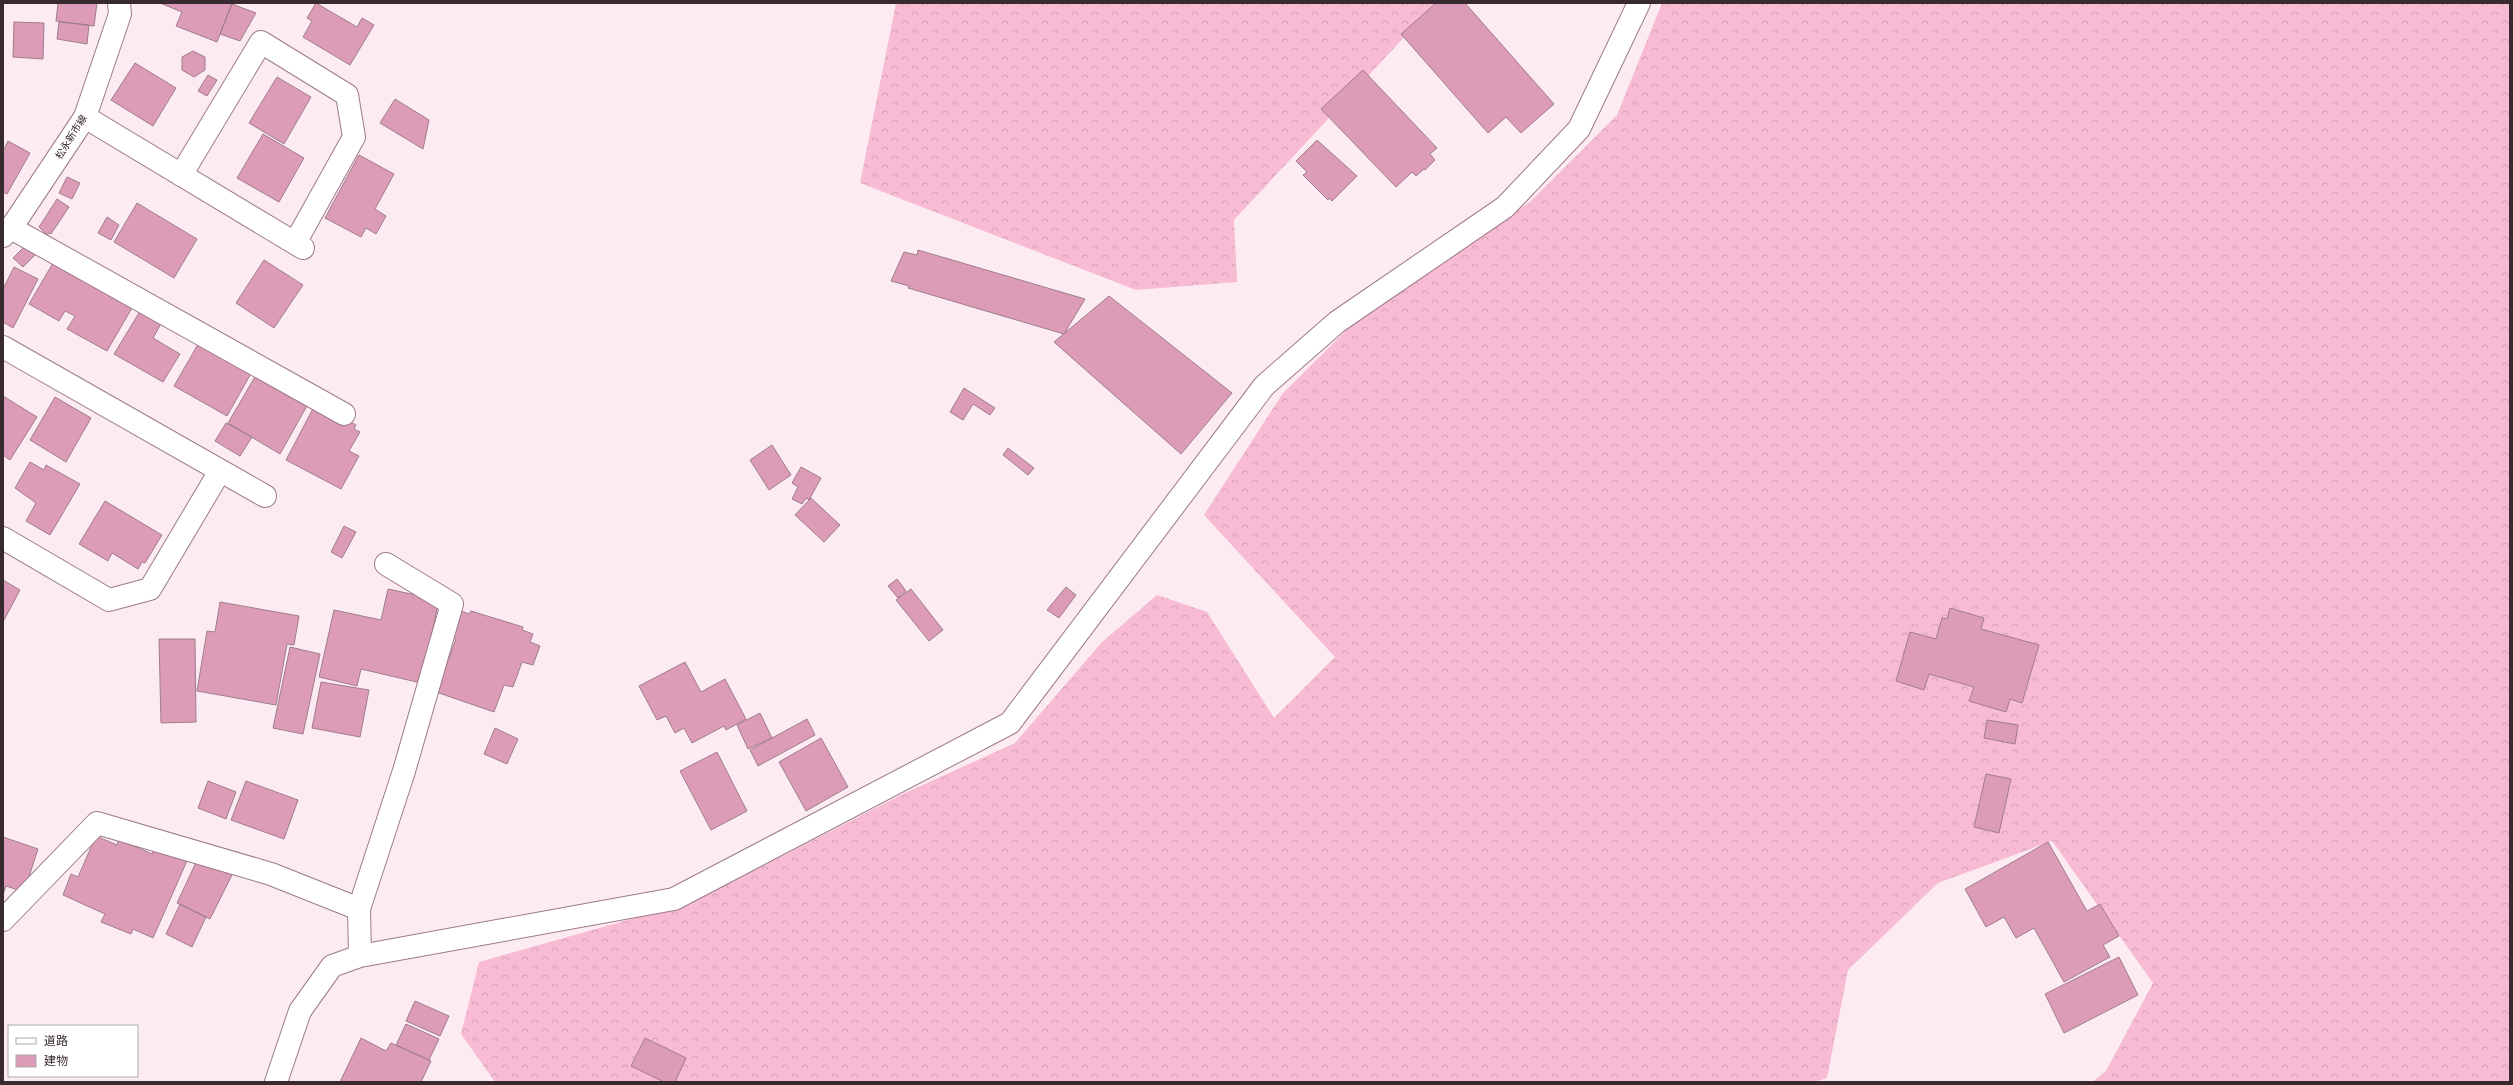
<svg xmlns="http://www.w3.org/2000/svg" width="2513" height="1085" font-family="'Archivo Narrow','Noto Sans JP',sans-serif">
<style>
.forest{fill:url(#forest-crowns)}
.building{fill:#dc9bb7;stroke:#a07d8c}
.lines{fill:none;stroke-linecap:round;stroke-linejoin:round}
.minor-casing{stroke:#9d7a88;stroke-width:24}
.major-casing{stroke:#9d7a88;stroke-width:24}
.minor{stroke:#fff;stroke-width:22}
.major{stroke:#fff;stroke-width:22}
.labels{text-anchor:middle;dominant-baseline:central;stroke-width:4;stroke-linejoin:round;paint-order:stroke}
.street-label{font-size:10px;fill:#392a30;stroke:#fff}
</style>
<defs>
<pattern id="forest-crowns" width="20" height="18" patternUnits="userSpaceOnUse"><rect width="20" height="18" fill="#f7bbd4"/><path d="M2 6a3 3 0 1 1 6 0M12 15a3 3 0 1 1 6 0" fill="none" stroke="#d4a1b6"/></pattern>
</defs>
<rect width="100%" height="100%" fill="#fcecf2"/>
<!-- forest -->
<path class="forest" d="M 896,3 L 1436,3 L 1234,220 L 1237,282 L 1136,290 L 860,183 Z
M 1662,3 L 2510,3 L 2510,1082 L 2092,1082 L 2106,1071 L 2153,983 L 2052,841 L 1938,883 L 1848,970 L 1827,1078 L 1814,1082 L 495,1082 L 461,1034 L 479,962 L 695,901 L 903,794 L 1015,743 L 1102,642 L 1157,595 L 1207,612 L 1274,718 L 1335,657 L 1204,515 L 1283,393 L 1384,293 L 1530,202 L 1617,115 Z"/>
<!-- building -->
<path class="building" d="M 58,3 L 97,3 L 94,26 L 56,21 Z
M 160,3 L 232,3 L 217,42 L 176,26 L 182,12 Z
M 316,3 L 357,27 L 362,18 L 374,25 L 350,65 L 303,37 L 312,21 L 307,18 Z
M 1436,3 L 1465,3 L 1554,104 L 1521,133 L 1506,117 L 1488,133 L 1401,34 Z
M 232,4 L 256,13 L 240,41 L 220,34 Z
M 14,22 L 44,23 L 43,59 L 13,57 Z
M 59,22 L 89,25 L 87,44 L 57,39 Z
M 193,51 L 205,57 L 205,70 L 194,77 L 182,70 L 182,57 Z
M 135,63 L 176,88 L 153,126 L 111,100 Z
M 1363,70 L 1437,148 L 1430,154 L 1435,160 L 1425,170 L 1424,169 L 1416,176 L 1412,172 L 1396,187 L 1321,109 Z
M 208,75 L 217,80 L 207,96 L 198,91 Z
M 277,77 L 311,97 L 284,144 L 249,123 Z
M 395,99 L 429,120 L 423,149 L 380,123 Z
M 263,134 L 304,158 L 279,202 L 237,178 Z
M 1317,140 L 1357,176 L 1332,201 L 1329,198 L 1328,200 L 1303,175 L 1307,172 L 1296,161 Z
M 8,141 L 30,153 L 7,194 L 3,192 L 3,151 Z
M 359,155 L 394,174 L 375,209 L 386,216 L 376,234 L 366,228 L 361,237 L 325,218 Z
M 67,177 L 80,183 L 72,199 L 59,193 Z
M 57,199 L 69,207 L 51,234 L 49,233 L 47,235 L 39,227 Z
M 137,203 L 197,239 L 174,278 L 114,242 Z
M 107,217 L 119,225 L 111,240 L 98,233 Z
M 30,241 L 40,250 L 23,267 L 13,258 Z
M 918,250 L 1085,299 L 1064,334 L 908,288 L 909,286 L 891,281 L 904,252 L 917,255 Z
M 264,260 L 303,285 L 274,328 L 236,303 Z
M 53,263 L 132,308 L 107,351 L 67,329 L 75,316 L 65,311 L 59,321 L 29,304 Z
M 14,267 L 38,279 L 13,328 L 3,322 L 3,289 Z
M 1109,296 L 1232,393 L 1181,454 L 1054,342 Z
M 142,308 L 163,320 L 153,338 L 180,354 L 163,382 L 114,354 Z
M 201,339 L 253,370 L 227,416 L 174,386 Z
M 256,375 L 308,404 L 280,454 L 228,423 Z
M 964,388 L 995,408 L 990,415 L 973,404 L 963,420 L 950,412 Z
M 3,396 L 37,417 L 10,460 L 3,455 Z
M 55,397 L 91,418 L 66,462 L 30,440 Z
M 316,403 L 356,425 L 354,429 L 360,432 L 349,451 L 359,456 L 341,489 L 286,460 Z
M 226,423 L 252,437 L 240,456 L 215,441 Z
M 772,445 L 791,475 L 769,490 L 750,460 Z
M 1008,448 L 1034,468 L 1028,475 L 1003,455 Z
M 30,462 L 44,470 L 46,465 L 80,484 L 50,535 L 26,521 L 36,503 L 15,488 Z
M 801,467 L 821,478 L 809,500 L 806,498 L 802,504 L 792,499 L 798,487 L 792,483 Z
M 811,498 L 840,525 L 824,542 L 795,515 Z
M 105,501 L 162,535 L 145,563 L 142,562 L 138,569 L 112,553 L 108,561 L 79,544 Z
M 344,526 L 356,532 L 342,558 L 331,552 Z
M 897,579 L 906,591 L 898,598 L 888,586 Z
M 3,580 L 20,590 L 3,622 Z
M 1066,587 L 1076,595 L 1059,618 L 1047,610 Z
M 388,589 L 439,600 L 421,683 L 361,669 L 357,686 L 319,677 L 334,610 L 381,620 Z
M 911,589 L 943,630 L 929,641 L 896,600 Z
M 220,602 L 299,616 L 294,645 L 287,644 L 276,705 L 197,691 L 207,631 L 215,632 Z
M 1950,608 L 1984,618 L 1981,629 L 2039,645 L 2022,703 L 2010,699 L 2006,712 L 1969,701 L 1974,687 L 1929,674 L 1924,690 L 1896,681 L 1910,632 L 1936,639 L 1942,618 L 1947,619 Z
M 459,610 L 469,614 L 471,611 L 523,627 L 522,630 L 533,634 L 530,642 L 540,646 L 533,665 L 522,662 L 513,687 L 504,685 L 494,712 L 436,692 L 456,639 L 450,637 Z
M 159,639 L 195,639 L 196,722 L 161,723 Z
M 290,647 L 320,654 L 303,734 L 273,728 Z
M 685,662 L 701,692 L 725,679 L 746,719 L 726,730 L 724,726 L 692,743 L 684,728 L 675,733 L 666,716 L 657,720 L 639,686 Z
M 321,682 L 369,690 L 360,737 L 312,728 Z
M 760,713 L 772,738 L 748,749 L 737,725 Z
M 807,719 L 815,735 L 758,766 L 750,750 Z
M 1987,720 L 2018,725 L 2015,744 L 1984,738 Z
M 495,728 L 518,739 L 507,764 L 484,754 Z
M 821,738 L 848,787 L 806,811 L 779,762 Z
M 717,752 L 747,811 L 711,830 L 680,771 Z
M 1986,774 L 2011,779 L 1999,833 L 1974,827 Z
M 208,781 L 236,792 L 226,819 L 198,808 Z
M 246,781 L 298,800 L 284,839 L 231,820 Z
M 96,836 L 117,845 L 119,839 L 152,854 L 159,840 L 190,854 L 153,938 L 133,929 L 131,934 L 101,922 L 105,914 L 63,895 L 71,874 L 78,877 Z
M 3,837 L 38,849 L 24,892 L 6,886 L 3,895 Z
M 2048,842 L 2087,911 L 2100,904 L 2119,936 L 2103,945 L 2110,957 L 2064,982 L 2034,928 L 2016,938 L 2004,917 L 1986,927 L 1965,889 Z
M 199,856 L 233,873 L 210,919 L 177,903 Z
M 180,904 L 206,917 L 192,947 L 166,934 Z
M 2119,957 L 2138,995 L 2064,1033 L 2045,994 Z
M 415,1001 L 449,1016 L 440,1036 L 406,1021 Z
M 406,1024 L 439,1039 L 429,1060 L 396,1045 Z
M 361,1038 L 386,1051 L 391,1043 L 431,1061 L 421,1082 L 340,1082 Z
M 645,1038 L 686,1058 L 675,1082 L 664,1082 L 631,1066 Z"/>
<g class="lines">
<defs>
<path id="minor" d="M 85,117 L 303,248
M 181,175 L 261,42 L 347,95 L 354,137 L 295,243
M 11,228 L 344,414
M 3,347 L 265,496
M 3,538 L 109,600 L 150,589 L 220,471
M 359,909 L 404,771 L 452,604 L 386,564
M 3,920 L 97,823 L 271,874 L 359,909 L 360,956
M 276,1082 L 300,1011 L 332,966 L 360,956 L 674,899 L 1010,723 L 1264,386 L 1337,322 L 1505,207 L 1579,129 L 1639,3"/>
<path id="major" d="M 3,236 L 11,228 L 85,117 L 120,14 L 119,3"/>
</defs>
<!-- minor casing -->
<use href="#minor" class="minor-casing"/>
<!-- major casing -->
<use href="#major" class="major-casing"/>
<!-- minor -->
<use href="#minor" class="minor"/>
<!-- major -->
<use href="#major" class="major"/>
</g>
<g class="labels">
<!-- street labels -->
<g class="street-label">
<text transform="translate(71 137) rotate(-58)">松永新市線</text>
</g>
</g>
<!-- border -->
<rect width="2513" height="1085" fill="none" stroke="#392a30" stroke-width="8"/>
<!-- legend -->
<rect x="8" y="1025" width="130" height="52" fill="#ffffff" stroke="#b0aaac"/>
<rect x="16" y="1038" width="20" height="6" fill="#ffffff" stroke="#b0aaac"/>
<text x="44" y="1045" font-size="12" fill="#392a30">道路</text>
<rect x="16" y="1055" width="20" height="12" fill="#dc9bb7" stroke="#b0aaac"/>
<text x="44" y="1065" font-size="12" fill="#392a30">建物</text>
</svg>
